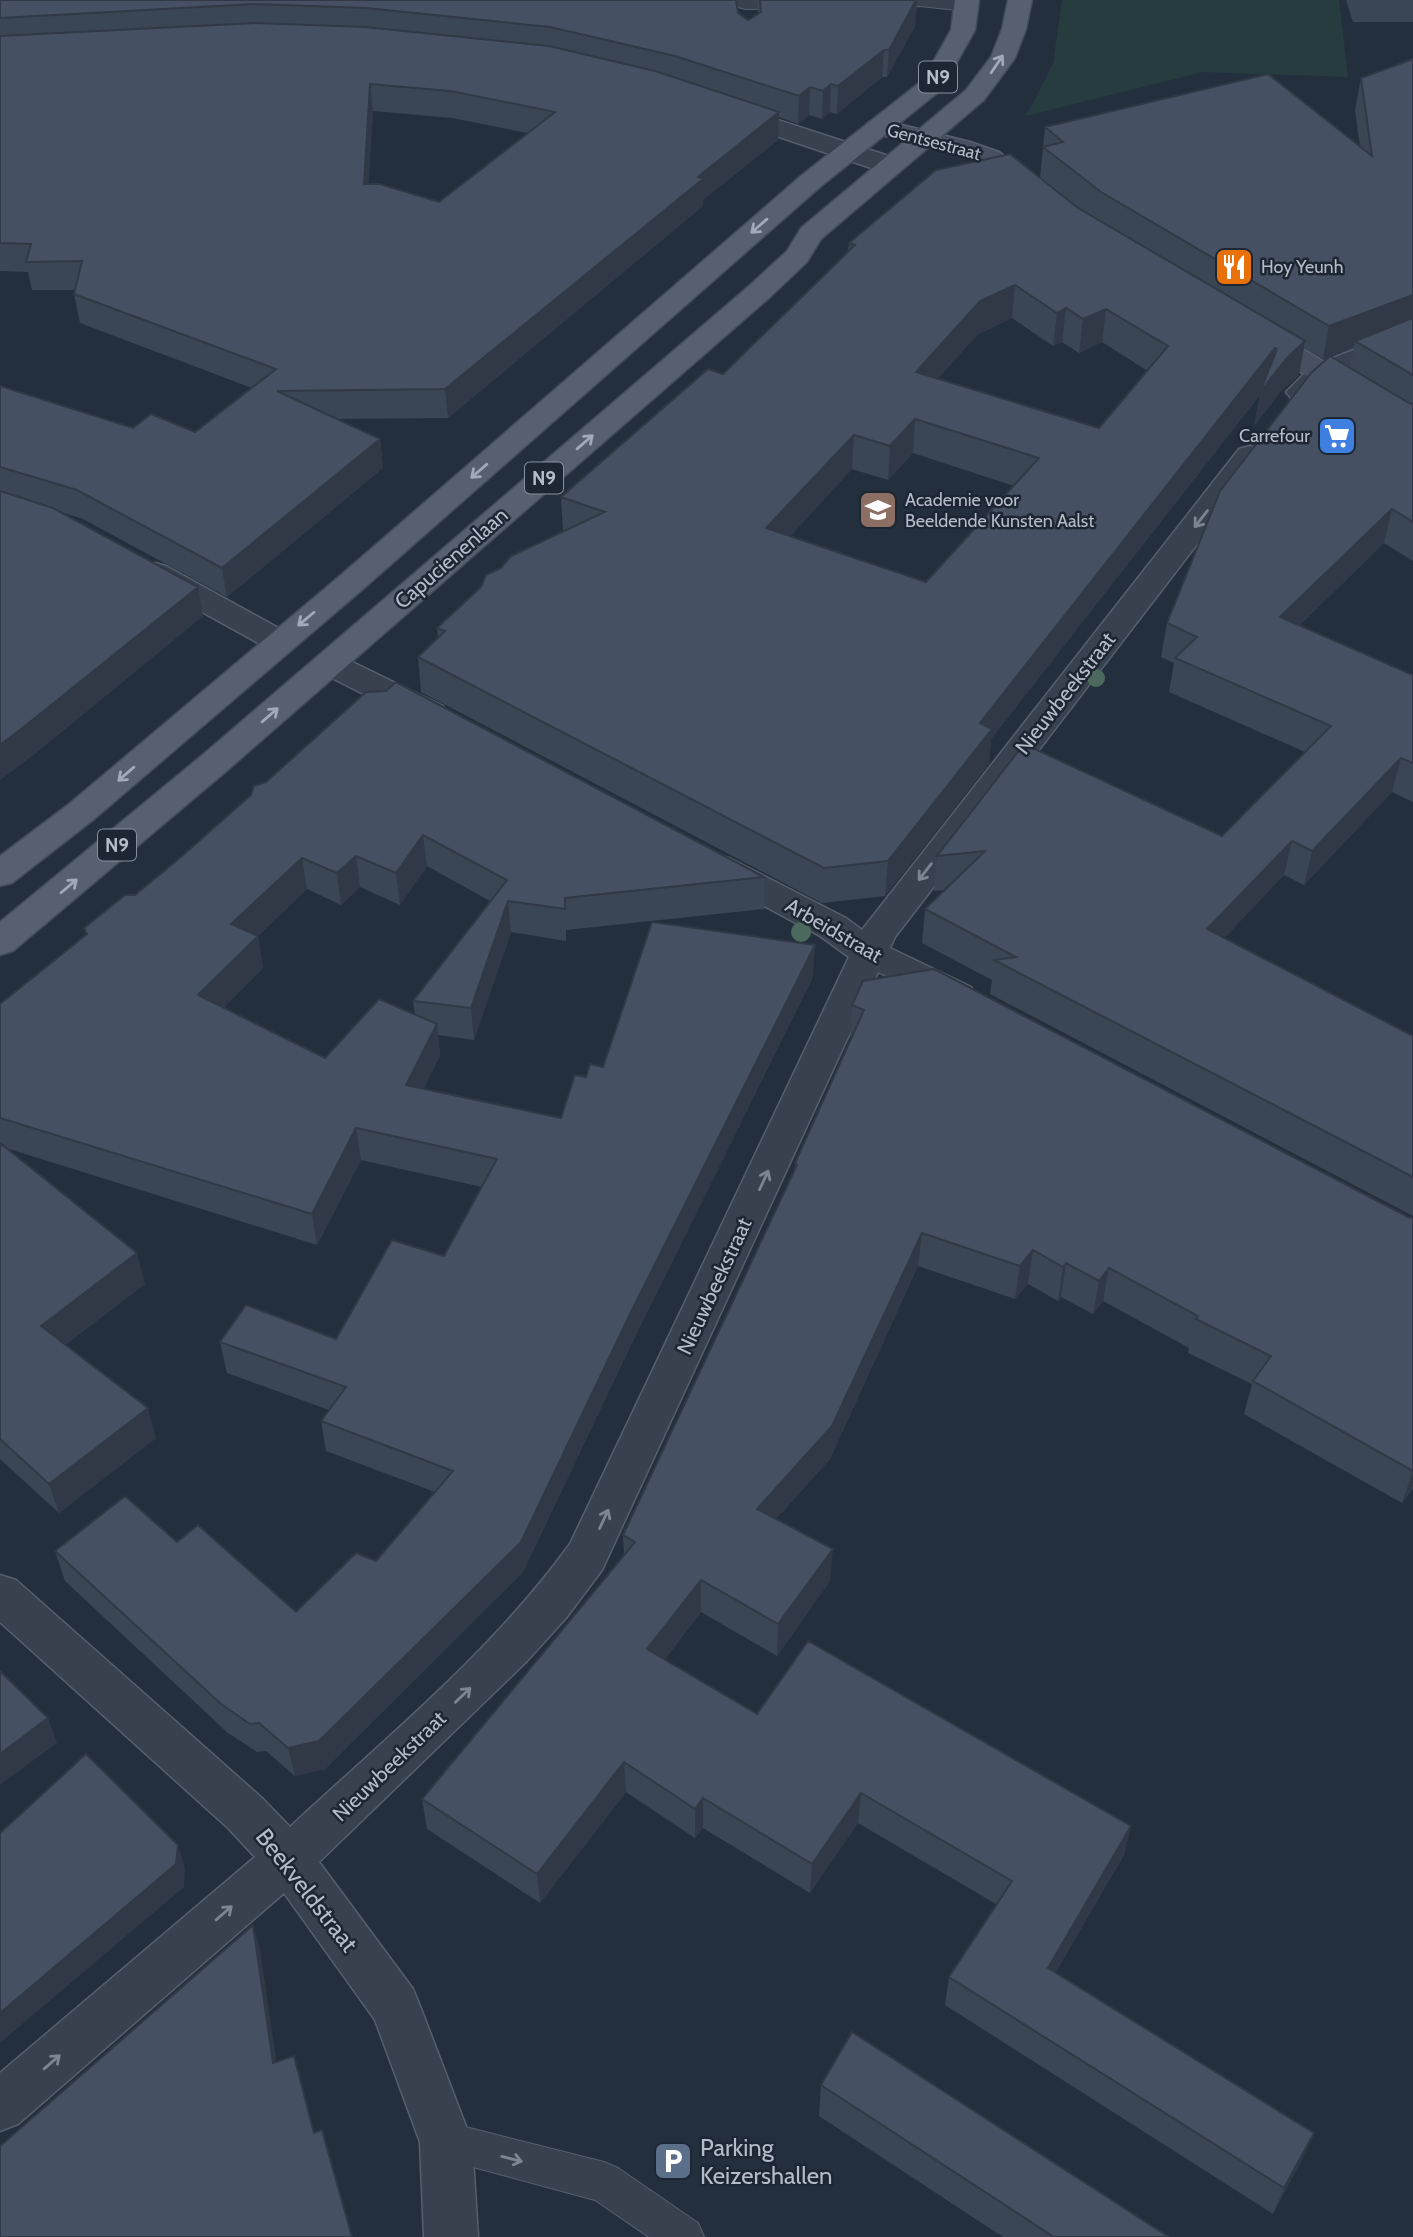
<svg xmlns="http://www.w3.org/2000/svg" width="1413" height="2237" font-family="Cabin,sans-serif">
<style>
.green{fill:#263c3f}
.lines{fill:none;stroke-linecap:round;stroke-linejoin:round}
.lane-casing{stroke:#565f6c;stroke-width:2}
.street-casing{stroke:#565f6c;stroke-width:3}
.secondary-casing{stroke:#565f6c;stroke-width:3}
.primary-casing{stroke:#414a57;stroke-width:3}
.lane{fill:#38414e;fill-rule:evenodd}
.street{fill:#38414e;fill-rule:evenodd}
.secondary{fill:#465061;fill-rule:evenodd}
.primary{fill:#56606e;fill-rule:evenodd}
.tree{fill:#4b6a5d}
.wall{fill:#3b4654;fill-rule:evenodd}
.shaded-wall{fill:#303945}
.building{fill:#455162;stroke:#303945;stroke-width:2;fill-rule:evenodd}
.oneway{stroke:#a1aab7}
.oneway2{stroke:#7c8592}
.labels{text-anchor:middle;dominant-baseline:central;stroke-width:5;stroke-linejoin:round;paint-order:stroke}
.far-street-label{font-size:18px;fill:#b4bcc9;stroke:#1d2633}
.far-poi-label{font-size:18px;fill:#b4bcc9;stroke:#1d2633;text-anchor:start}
.shield{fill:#1d2633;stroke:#878f9c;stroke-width:2}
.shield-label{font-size:19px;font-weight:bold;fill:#b4bcc9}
.street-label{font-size:21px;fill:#b4bcc9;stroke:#1d2633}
.near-street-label{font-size:24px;fill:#b4bcc9;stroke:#1d2633}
.near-poi-label{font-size:24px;fill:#b4bcc9;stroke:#1d2633;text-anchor:start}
</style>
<rect width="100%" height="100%" fill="#242f3e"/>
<!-- green -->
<path class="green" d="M 1062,0 L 1339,0 L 1348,77 L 1203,72 L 1026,116 L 1053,64 Z"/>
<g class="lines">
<defs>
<path id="lane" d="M 735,0 L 806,0 L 807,2 L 798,8 L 745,9 L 738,7 Z
M 867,0 L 968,0 L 975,5 L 966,11 L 920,6 L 876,7 L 869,5 Z
M 446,2122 L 604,2162 L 618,2168 L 698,2223 L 704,2237 L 649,2237 L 595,2200 L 432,2156 L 426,2142 L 432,2128 Z"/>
<path id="street" d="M 729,104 L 898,159 L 902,165 L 898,171 L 889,173 L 880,171 L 720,117 L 716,112 L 720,107 Z
M 1413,327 L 1413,346 L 1332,378 L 1311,398 L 1301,401 L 1291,398 L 1286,392 L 1312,366 Z
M 1250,446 L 1261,449 L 1265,455 L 1261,461 L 895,937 L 890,948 L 971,987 L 976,996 L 971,1005 L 958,1009 L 878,972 L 602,1570 L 566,1618 L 526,1662 L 319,1862 L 413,1989 L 420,2006 L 472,2142 L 478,2237 L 424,2237 L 420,2142 L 375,2020 L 284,1893 L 18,2124 L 0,2131 L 0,2073 L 255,1857 L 228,1828 L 0,1622 L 0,1575 L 16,1580 L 262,1798 L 290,1827 L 305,1813 C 397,1729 496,1646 570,1544 L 849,957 L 820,936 L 707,875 L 701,867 L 707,859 L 719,855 L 731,859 L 846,918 L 862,930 L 1239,449 Z
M 155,563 L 166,566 L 291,635 L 296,642 L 291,649 L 280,652 L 269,649 L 144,580 L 139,573 L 144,566 Z
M 330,654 L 342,657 L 443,706 L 448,714 L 443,722 L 431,725 L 419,722 L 318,671 L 314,664 L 318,657 Z"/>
<path id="secondary" d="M 878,119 L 970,142 L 999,152 L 1045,189 L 1041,195 C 1016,201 1001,174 980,163 C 948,146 905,141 869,132 L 865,127 L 869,122 Z
M 1256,325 L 1266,327 L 1413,415 L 1413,437 L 1403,434 L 1246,339 L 1242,333 L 1246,327 Z"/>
<path id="primary" d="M 955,0 L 979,0 L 975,30 L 942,89 L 820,187 L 363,589 L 93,820 L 12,883 L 0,886 L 0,856 L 69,804 L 341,575 L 802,175 L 923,80 L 951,30 Z
M 1008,0 L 1032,0 L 1026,29 L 1015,58 L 984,100 L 821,239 L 807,262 L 769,298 L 230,768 L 13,951 L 0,955 L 0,922 L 206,752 L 749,286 L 787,251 L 801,228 L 966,90 L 991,57 L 1002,29 Z"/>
</defs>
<!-- lane casing -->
<use href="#lane" class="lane-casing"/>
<!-- street casing -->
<use href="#street" class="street-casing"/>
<!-- secondary casing -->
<use href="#secondary" class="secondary-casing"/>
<!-- primary casing -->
<use href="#primary" class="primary-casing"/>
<!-- lane -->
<use href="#lane" class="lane"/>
<!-- street -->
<use href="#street" class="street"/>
<!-- secondary -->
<use href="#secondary" class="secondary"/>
<!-- primary -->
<use href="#primary" class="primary"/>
</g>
<!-- trees -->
<g class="tree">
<circle cx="1096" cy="678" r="9"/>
<circle cx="801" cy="932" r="10"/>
</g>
<!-- wall -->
<path class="wall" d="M 0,0 L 736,0 L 738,13 L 748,20 L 758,14 L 758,0 L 917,0 L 915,26 L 887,77 L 882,77 L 837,114 L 830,112 L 822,119 L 809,115 L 798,124 L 779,117 L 778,140 L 703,200 L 703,206 L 448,418 L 336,419 L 380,439 L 383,468 L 227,597 L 83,519 L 58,511 L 203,616 L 37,752 L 0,780 L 0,386 L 133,428 L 195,432 L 252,388 L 80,323 L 74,294 L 75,290 L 32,290 L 28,272 L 0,271 ZM 373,111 L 452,118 L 527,133 L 439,202 L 368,184 Z
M 1346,0 L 1413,0 L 1413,22 L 1353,22 Z
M 1413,59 L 1413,561 L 1384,543 L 1300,625 L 1413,675 L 1413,802 L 1392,792 L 1304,885 L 1284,875 L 1224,938 L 1413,1036 L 1413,1216 L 990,994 L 992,980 L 922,943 L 925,909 L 945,890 L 934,891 L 937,856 L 1024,744 L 1222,836 L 1305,752 L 1169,692 L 1174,663 L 1161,657 L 1167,623 L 1330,357 L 1323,359 L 1304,348 L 1299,375 L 1281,391 L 1254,426 L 1260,395 L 991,739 L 989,764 L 885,896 L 822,903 L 421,692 L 418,657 L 438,639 L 437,628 L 501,568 L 563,531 L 561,497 L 723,374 L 848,252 L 849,243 L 1040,178 L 1045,127 L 1360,147 L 1355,110 L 1361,78 ZM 1012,318 L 1053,346 L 1062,342 L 1079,353 L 1102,342 L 1148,371 L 1099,428 L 938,378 L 977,335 ZM 1354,347 L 1350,368 L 1330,356 L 1353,348 ZM 913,453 L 1014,486 L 926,582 L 790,536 L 852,469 L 888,480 Z
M 251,795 L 764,877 L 764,909 L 566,930 L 566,941 L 511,932 L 474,1040 L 438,1035 L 440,1056 L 423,1089 L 561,1118 L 586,1077 L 603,1067 L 813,977 L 631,1345 L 523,1572 L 325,1769 L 295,1776 L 266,1751 L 257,1752 L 228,1733 L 65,1581 L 55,1551 L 177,1542 L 296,1612 L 376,1561 L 435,1492 L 326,1451 L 321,1421 L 329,1410 L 227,1373 L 220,1342 L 336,1339 L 444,1256 L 482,1187 L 361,1160 L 317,1245 L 6,1148 L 145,1284 L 65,1345 L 156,1438 L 59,1513 L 0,1459 L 0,1004 L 86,935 L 84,928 L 135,895 L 181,857 ZM 427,866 L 490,901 L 413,1001 L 415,1015 L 325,1058 L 224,1007 L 263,968 L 258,936 L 307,889 L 341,905 L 360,887 L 400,905 Z
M 852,1005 L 1413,1218 L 1413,1488 L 1402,1503 L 1244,1414 L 1252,1384 L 1188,1353 L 1189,1348 L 1103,1301 L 1093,1314 L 1061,1297 L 1058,1301 L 1028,1284 L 1015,1299 L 918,1266 L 830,1459 L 776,1519 L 830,1581 L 777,1656 L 701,1612 L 665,1659 L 757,1714 L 1131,1826 L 1124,1855 L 1055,1973 L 1314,2133 L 1302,2159 L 1273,2214 L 945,2005 L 949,1977 L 996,1904 L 858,1823 L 810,1893 L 703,1828 L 695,1838 L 626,1792 L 540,1903 L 427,1829 L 422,1799 L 624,1555 L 623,1535 L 795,1170 L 795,1163 L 851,1040 L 850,1039 Z
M 821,2085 L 1169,2237 L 1003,2237 L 819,2116 Z"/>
<!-- shaded-wall -->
<path class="shaded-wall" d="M 917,0 L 915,26 L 887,77 L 889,50 Z
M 884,50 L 882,77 L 837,114 L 838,86 Z
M 370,84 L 373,111 L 367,212 L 364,184 Z
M 831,84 L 830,112 L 822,119 L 823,91 Z
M 810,87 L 809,115 L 798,124 L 799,96 Z
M 779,112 L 778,140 L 703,200 L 703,206 L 448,418 L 445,389 L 698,177 Z
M 1015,285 L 1012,318 L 977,335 L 914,406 L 916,372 L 980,301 Z
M 1413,295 L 1413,325 L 1355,341 L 1354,347 L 1323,359 L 1329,326 Z
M 1066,308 L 1062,342 L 1053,346 L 1057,313 Z
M 1106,309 L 1102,342 L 1079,353 L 1083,319 Z
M 1305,341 L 1299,375 L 1281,391 L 1254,426 L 1260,395 L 991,739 L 989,764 L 885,896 L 888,861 L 980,723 L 1275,348 L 1270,379 L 1287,358 Z
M 915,419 L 913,453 L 888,480 L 890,446 Z
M 854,435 L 852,469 L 766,563 L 766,528 Z
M 380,439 L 383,468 L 227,597 L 222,568 Z
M 1392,509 L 1384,543 L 1273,651 L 1280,617 Z
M 198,587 L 203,616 L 37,752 L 0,780 L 0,745 Z
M 1401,758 L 1392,792 L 1304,885 L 1312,851 Z
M 423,835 L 427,866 L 400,905 L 396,873 Z
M 1292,841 L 1284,875 L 1200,964 L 1207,929 Z
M 356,856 L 360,887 L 341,905 L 337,873 Z
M 302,858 L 307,889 L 258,936 L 263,968 L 205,1026 L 198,995 L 231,924 Z
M 508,901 L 511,932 L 474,1040 L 471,1008 Z
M 815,945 L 813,977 L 631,1345 L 523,1572 L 325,1769 L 295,1776 L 288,1748 L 630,1314 Z
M 437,1024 L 440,1056 L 410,1117 L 406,1085 Z
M 356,1128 L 361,1160 L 317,1245 L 312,1214 Z
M 922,1233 L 918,1266 L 830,1459 L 756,1541 L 757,1509 Z
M 1033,1250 L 1028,1284 L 1015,1299 L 1020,1266 Z
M 137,1253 L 145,1284 L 50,1356 L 41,1326 Z
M 1066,1263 L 1061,1297 L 1058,1301 L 1063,1267 Z
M 1109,1268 L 1103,1301 L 1093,1314 L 1099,1281 Z
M 148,1408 L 156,1438 L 59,1513 L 49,1484 Z
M 1413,1471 L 1413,1486 L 1402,1503 Z
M 833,1549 L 830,1581 L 777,1656 L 778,1624 Z
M 701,1580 L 701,1612 L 648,1680 L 647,1649 Z
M 48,1718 L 57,1743 L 0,1785 L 0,1754 Z
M 624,1762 L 626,1792 L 540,1903 L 537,1874 Z
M 861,1793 L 858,1823 L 810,1893 L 812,1864 Z
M 703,1798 L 703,1828 L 695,1838 L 695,1809 Z
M 1131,1826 L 1124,1855 L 1042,1996 L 1048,1968 Z
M 178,1845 L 185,1868 L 184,1887 L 0,2043 L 0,2013 Z
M 253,1925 L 260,1949 L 280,2086 L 273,2063 Z
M 1314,2133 L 1302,2159 L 1273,2214 L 1284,2188 Z"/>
<!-- building -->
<path class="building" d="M 0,0 L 736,0 L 738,13 L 748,20 L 761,12 L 760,0 L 916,0 L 889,50 L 884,50 L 838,86 L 831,84 L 823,91 L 810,87 L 799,96 L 675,56 L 550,27 L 366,8 L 254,4 L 0,18 Z
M 255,23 L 365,27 L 549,46 L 655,71 L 779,112 L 698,177 L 703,179 L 445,389 L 277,391 L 380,439 L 222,568 L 77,490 L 0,467 L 0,386 L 133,428 L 151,414 L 195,432 L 276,369 L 74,294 L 82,261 L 26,262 L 31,244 L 0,243 L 0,36 ZM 370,84 L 450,91 L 555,112 L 439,202 L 380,184 L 364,184 Z
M 1413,59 L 1413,295 L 1329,326 L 1101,192 L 1043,147 L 1063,142 L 1045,127 L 1268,74 L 1372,156 L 1361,78 Z
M 1010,154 L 1078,208 L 1305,341 L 1287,358 L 1260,392 L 1277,349 L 1275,348 L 980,723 L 992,729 L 888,861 L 824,868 L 418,657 L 445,631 L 437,628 L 481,587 L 486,575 L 501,568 L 511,556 L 605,512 L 561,497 L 708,369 L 723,374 L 855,245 L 849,243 L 936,170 ZM 1015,285 L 1057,313 L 1066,308 L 1083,319 L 1106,309 L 1168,346 L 1099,428 L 916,372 L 980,301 ZM 915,419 L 1039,458 L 926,582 L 766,528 L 854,435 L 890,446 Z
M 1413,318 L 1413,375 L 1355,341 Z
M 1330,356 L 1409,403 L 1413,404 L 1413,522 L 1392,509 L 1280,617 L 1413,675 L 1413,763 L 1401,758 L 1312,851 L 1292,841 L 1207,929 L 1413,1036 L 1413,1177 L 994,960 L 1016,957 L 925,909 L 985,851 L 937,856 L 1024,744 L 1222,836 L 1331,726 L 1175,658 L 1197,637 L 1167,623 L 1220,491 L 1311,373 Z
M 0,491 L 53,508 L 198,587 L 30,722 L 0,745 Z
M 396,682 L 764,877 L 565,898 L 565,909 L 508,901 L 471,1008 L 413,1001 L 507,880 L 423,835 L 396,873 L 356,856 L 337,873 L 302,858 L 231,924 L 258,936 L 198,995 L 325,1058 L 379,999 L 437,1024 L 406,1085 L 561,1118 L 575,1075 L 586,1077 L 590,1064 L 603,1067 L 652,922 L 815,945 L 630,1314 L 521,1542 L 319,1741 L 288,1748 L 259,1723 L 250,1724 L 221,1704 L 55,1551 L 125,1496 L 177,1542 L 198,1525 L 296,1612 L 356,1553 L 376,1561 L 453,1471 L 321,1421 L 346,1387 L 220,1342 L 246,1305 L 336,1339 L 392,1240 L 444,1256 L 497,1159 L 356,1128 L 312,1214 L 0,1118 L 0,1004 L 87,934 L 84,928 L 125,895 L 135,895 L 181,857 L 251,795 L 254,786 L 266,782 L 366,692 L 386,691 Z
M 934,969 L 1408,1217 L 1413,1218 L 1413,1471 L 1253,1381 L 1271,1356 L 1196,1319 L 1198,1316 L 1109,1268 L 1099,1281 L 1066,1263 L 1063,1267 L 1033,1250 L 1020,1266 L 922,1233 L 832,1426 L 757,1509 L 833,1549 L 778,1624 L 701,1580 L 647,1649 L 757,1714 L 808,1641 L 1131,1826 L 1048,1968 L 1314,2133 L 1284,2188 L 949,1977 L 1012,1881 L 861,1793 L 812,1864 L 703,1798 L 695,1809 L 624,1762 L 537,1874 L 422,1799 L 635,1542 L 623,1535 L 797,1165 L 795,1163 L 864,1010 L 852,1005 L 863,981 Z
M 0,1143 L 137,1253 L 41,1326 L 148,1408 L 49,1484 L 0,1439 Z
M 0,1671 L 48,1718 L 0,1754 Z
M 86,1754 L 178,1845 L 176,1864 L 0,2013 L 0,1833 Z
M 253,1925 L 273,2063 L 294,2056 L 314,2133 L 322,2130 L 352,2237 L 0,2237 L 0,2146 Z
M 852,2032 L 1169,2237 L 1054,2237 L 821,2085 Z"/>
<!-- one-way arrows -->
<defs><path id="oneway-shaft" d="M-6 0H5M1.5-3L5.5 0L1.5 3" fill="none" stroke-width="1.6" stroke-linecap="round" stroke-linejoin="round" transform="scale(1.75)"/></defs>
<g class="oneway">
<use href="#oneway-shaft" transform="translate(997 64) rotate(-56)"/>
<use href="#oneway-shaft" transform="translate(759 226) rotate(139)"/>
<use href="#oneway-shaft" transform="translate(585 442) rotate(-41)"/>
<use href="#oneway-shaft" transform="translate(479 471) rotate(139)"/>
<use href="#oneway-shaft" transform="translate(306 619) rotate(140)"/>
<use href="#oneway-shaft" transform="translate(270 715) rotate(-41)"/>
<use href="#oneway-shaft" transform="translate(126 774) rotate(139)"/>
<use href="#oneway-shaft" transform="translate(69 886) rotate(-40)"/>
</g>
<g class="oneway2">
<use href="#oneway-shaft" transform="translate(1201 519) rotate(128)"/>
<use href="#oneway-shaft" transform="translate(925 872) rotate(128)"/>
<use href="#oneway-shaft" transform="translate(764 1180) rotate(-65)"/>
<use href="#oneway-shaft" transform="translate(604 1519) rotate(-65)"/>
<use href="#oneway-shaft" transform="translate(463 1695) rotate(-44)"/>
<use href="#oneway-shaft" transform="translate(224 1913) rotate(-41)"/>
<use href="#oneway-shaft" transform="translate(52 2062) rotate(-41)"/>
<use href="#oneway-shaft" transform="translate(512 2159) rotate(14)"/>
</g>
<!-- icons -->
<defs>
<symbol id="restaurant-square" viewBox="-11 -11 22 22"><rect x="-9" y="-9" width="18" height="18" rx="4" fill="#e8710a" stroke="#1d2633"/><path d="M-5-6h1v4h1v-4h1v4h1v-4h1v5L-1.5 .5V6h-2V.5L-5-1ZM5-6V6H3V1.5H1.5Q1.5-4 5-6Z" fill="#fff"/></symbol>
<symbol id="supermarket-square" viewBox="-11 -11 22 22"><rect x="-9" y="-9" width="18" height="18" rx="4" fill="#3f7fe0" stroke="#1d2633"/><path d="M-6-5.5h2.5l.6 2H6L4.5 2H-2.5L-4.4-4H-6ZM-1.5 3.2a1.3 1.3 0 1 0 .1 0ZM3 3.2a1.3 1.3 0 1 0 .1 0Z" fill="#fff"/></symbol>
<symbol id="school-square" viewBox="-11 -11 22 22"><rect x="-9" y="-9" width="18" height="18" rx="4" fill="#8d6e63" stroke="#1d2633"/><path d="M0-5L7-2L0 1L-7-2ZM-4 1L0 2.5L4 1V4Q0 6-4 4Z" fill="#fff"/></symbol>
<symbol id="parking-square" viewBox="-11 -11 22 22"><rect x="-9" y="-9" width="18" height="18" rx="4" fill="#5c6f8a" stroke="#1d2633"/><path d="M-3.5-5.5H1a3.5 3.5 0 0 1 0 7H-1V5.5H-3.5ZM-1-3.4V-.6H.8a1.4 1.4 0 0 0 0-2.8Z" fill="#fff"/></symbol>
</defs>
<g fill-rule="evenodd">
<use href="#restaurant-square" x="1212" y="245" width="44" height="44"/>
<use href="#supermarket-square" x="1315" y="414" width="44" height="44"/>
<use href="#school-square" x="856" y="488" width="44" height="44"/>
<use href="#parking-square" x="651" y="2139" width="44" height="44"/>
</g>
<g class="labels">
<!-- far-street labels -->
<g class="far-street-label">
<text transform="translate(934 142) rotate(15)">Gentsestraat</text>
</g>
<!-- far-poi labels -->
<g class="far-poi-label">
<text x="1261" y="267">Hoy Yeunh</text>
<text x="1310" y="436" text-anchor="end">Carrefour</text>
<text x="905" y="500">Academie voor<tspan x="905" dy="21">Beeldende Kunsten Aalst</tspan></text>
</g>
<!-- shield labels -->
<g class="shield">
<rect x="919" y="61.5" width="38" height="31" rx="5"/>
<rect x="525" y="462.5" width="38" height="31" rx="5"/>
<rect x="98" y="829.5" width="38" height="31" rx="5"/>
</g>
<g class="shield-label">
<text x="938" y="77">N9</text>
<text x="544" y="478">N9</text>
<text x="117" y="845">N9</text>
</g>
<!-- street labels -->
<g class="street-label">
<text transform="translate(451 558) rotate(-41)">Capucienenlaan</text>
<text transform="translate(1065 693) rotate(-52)">Nieuwbeekstraat</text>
<text transform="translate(834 930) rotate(30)">Arbeidstraat</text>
<text transform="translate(714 1286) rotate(-65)">Nieuwbeekstraat</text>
<text transform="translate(389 1766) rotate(-44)">Nieuwbeekstraat</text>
</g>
<!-- near-street labels -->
<g class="near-street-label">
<text transform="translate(307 1890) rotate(52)">Beekveldstraat</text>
</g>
<!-- near-poi labels -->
<g class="near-poi-label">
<text x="700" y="2147">Parking<tspan x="700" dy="28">Keizershallen</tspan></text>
</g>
</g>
</svg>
